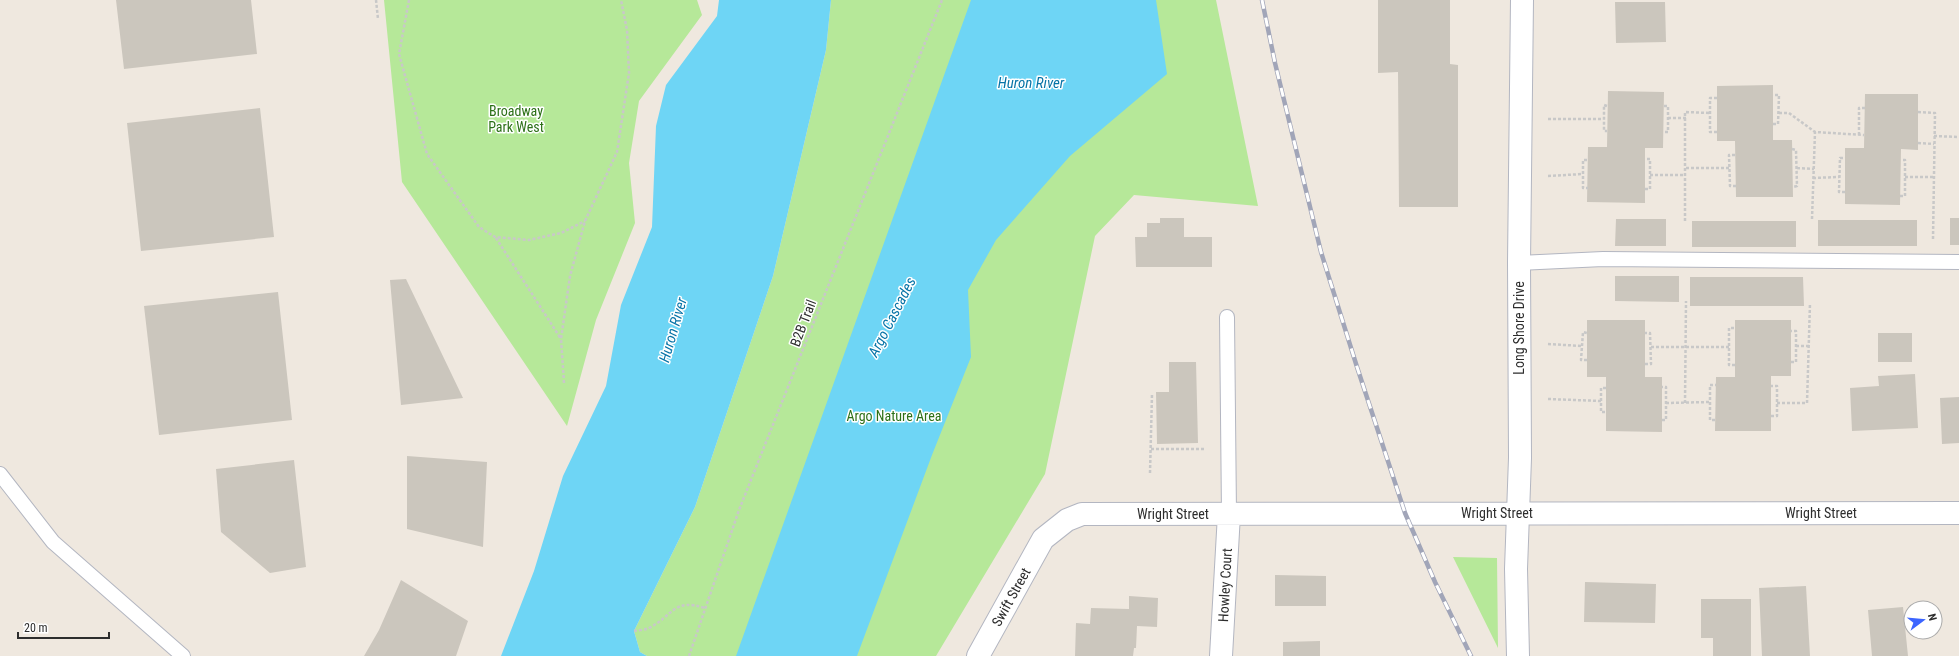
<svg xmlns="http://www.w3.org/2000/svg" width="1959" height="656" font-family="'Roboto Condensed',sans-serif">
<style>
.green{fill:#b6e899}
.water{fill:#6ed5f5}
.building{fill:#cbc6bd}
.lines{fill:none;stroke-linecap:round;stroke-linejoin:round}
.lane-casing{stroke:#b3b6c1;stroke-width:16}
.street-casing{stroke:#b3b6c1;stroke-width:24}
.path{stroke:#c8c8c8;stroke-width:2.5;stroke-dasharray:3 2;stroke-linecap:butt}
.lane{stroke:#fff;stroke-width:14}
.street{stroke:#fff;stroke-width:22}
.rail-casing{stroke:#a1a5b8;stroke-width:4.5}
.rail{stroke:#fff;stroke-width:3;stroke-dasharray:9;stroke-linecap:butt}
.labels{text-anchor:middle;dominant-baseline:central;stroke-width:3;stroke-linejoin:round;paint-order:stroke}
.park-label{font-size:14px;fill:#2c7017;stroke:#fff}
.street-label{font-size:14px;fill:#2d2d2d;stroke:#fff}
.water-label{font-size:15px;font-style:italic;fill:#0774a7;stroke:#fff}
</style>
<rect width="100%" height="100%" fill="#efe8df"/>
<!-- green -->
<path class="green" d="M 384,0 L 697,0 L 702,15 L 639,101 L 629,163 L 635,223 L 596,320 L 567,426 L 402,182 Z
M 831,0 L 1216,0 L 1258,206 L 1134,195 L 1095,236 L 1045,474 L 936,656 L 647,656 L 640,652 L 634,631 L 695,507 L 773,276 L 826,50 Z
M 1453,557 L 1497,558 L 1498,648 Z"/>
<!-- water -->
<path class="water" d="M 719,0 L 831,0 L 826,50 L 773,276 L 695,507 L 634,631 L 640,652 L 647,656 L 501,656 L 534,571 L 563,476 L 606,386 L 621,305 L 652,227 L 656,126 L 666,85 L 717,16 Z
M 971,0 L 1156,0 L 1167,74 L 1070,156 L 996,240 L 968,290 L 971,357 L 932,455 L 857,656 L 736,656 Z"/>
<!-- building -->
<path class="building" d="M 116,0 L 251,0 L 257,54 L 124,69 Z
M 1378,0 L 1450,0 L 1450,64 L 1458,65 L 1458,207 L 1399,207 L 1398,72 L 1378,73 Z
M 1615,2 L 1665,2 L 1666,42 L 1616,43 Z
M 1773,85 L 1773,140 L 1792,140 L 1793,197 L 1736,197 L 1735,141 L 1717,141 L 1717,86 Z
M 1608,91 L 1664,92 L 1663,148 L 1645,148 L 1645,203 L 1587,202 L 1588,147 L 1607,147 Z
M 1865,94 L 1918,94 L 1918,150 L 1901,149 L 1900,205 L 1845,204 L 1845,148 L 1864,148 Z
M 260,108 L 274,237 L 141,251 L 127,123 Z
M 1160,218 L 1184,218 L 1184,237 L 1212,237 L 1212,267 L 1136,267 L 1135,237 L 1147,237 L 1147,223 L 1160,223 Z
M 1950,218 L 1959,218 L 1959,245 L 1950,245 Z
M 1616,219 L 1666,219 L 1666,246 L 1615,246 Z
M 1818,220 L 1917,220 L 1917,246 L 1818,246 Z
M 1692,221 L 1796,221 L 1796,247 L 1692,247 Z
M 1615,276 L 1679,276 L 1679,302 L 1615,301 Z
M 1690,277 L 1803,277 L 1804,306 L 1690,306 Z
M 406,279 L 463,398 L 401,405 L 390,280 Z
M 278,292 L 292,420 L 159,435 L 144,306 Z
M 1587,320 L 1645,320 L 1645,377 L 1662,377 L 1662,432 L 1606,431 L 1606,377 L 1587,377 Z
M 1735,320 L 1791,320 L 1791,376 L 1771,376 L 1771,431 L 1715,431 L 1716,377 L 1735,377 Z
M 1878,333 L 1912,333 L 1912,362 L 1878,362 Z
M 1169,362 L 1196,362 L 1198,443 L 1157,444 L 1156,392 L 1169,392 Z
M 1915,374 L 1918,428 L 1852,431 L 1850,388 L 1879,386 L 1878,376 Z
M 1959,397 L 1959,443 L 1942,444 L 1940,398 Z
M 407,456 L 487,462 L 483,547 L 407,529 Z
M 294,460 L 306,567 L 270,573 L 221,532 L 216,469 Z
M 1275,575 L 1326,576 L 1326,606 L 1275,606 Z
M 401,580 L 468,621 L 456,656 L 364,656 L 379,630 Z
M 1585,582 L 1656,584 L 1655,623 L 1584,622 Z
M 1806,586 L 1810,656 L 1762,656 L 1759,588 Z
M 1129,596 L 1158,598 L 1157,627 L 1137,626 L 1136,648 L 1134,648 L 1133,656 L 1075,656 L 1076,623 L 1090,624 L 1091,608 L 1129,609 Z
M 1701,599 L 1751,599 L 1751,656 L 1713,656 L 1713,638 L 1701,638 Z
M 1903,607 L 1908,656 L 1872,656 L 1868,610 Z
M 1320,641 L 1320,656 L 1283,656 L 1283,642 Z"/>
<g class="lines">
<defs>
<path id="lane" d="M 1519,263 L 1603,259 L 1959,262
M 1227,317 L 1229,514
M 0,474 L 53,542 L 183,656"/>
<path id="street" d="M 978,656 L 1043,539 L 1067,520 L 1082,514 L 1959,513
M 1221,656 L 1229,514
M 1518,656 L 1516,569 L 1520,458 L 1519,263 L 1522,0"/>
</defs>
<!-- lane casing -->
<use href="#lane" class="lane-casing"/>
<!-- street casing -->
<use href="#street" class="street-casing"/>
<!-- path -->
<path class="path" d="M 376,0 L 378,19
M 409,0 L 399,54 L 427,154 L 479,227 L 495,237 L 529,240 L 561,233 L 585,221
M 1717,98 L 1710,98 L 1710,132 L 1717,132
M 1607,106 L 1604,105 L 1604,131 L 1607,131
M 1664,106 L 1668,106 L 1668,132 L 1664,132
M 1918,112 L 1935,113 L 1933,239
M 1779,113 L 1789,113 L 1815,132
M 1668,118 L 1686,118
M 1548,119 L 1603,119
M 1773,124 L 1778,124 L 1779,95 L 1773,95
M 1859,135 L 1859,108 L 1865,108
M 1934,136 L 1959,137
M 1918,143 L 1934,144
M 1792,149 L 1796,150 L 1797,186 L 1793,187
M 1587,160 L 1583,160 L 1583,188 L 1588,188
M 1686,168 L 1729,168
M 1797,168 L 1814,169
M 1650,175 L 1685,175
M 1548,176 L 1583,174
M 1905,177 L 1934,177
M 1813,178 L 1839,177
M 1736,186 L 1730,186 L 1729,155 L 1736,155
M 1645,189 L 1650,189 L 1650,159 L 1645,159
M 1845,192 L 1839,192 L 1840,158 L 1845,158
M 1900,196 L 1905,196 L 1905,160 L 1901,160
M 1812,219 L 1815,132 L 1864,135
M 1685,221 L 1685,112 L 1710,113
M 496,238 L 561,339
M 1548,344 L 1582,346
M 1796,346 L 1809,346
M 1651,347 L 1729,347
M 1587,360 L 1581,360 L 1583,332 L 1587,333
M 1791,362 L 1796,362 L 1796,331 L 1791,331
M 1645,364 L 1651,364 L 1650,333 L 1645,333
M 1735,365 L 1729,365 L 1729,328 L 1735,328
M 564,383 L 561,339 L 570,276 L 585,221 L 617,152 L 629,73 L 627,30 L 621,0
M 1606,388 L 1601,388 L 1601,412 L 1606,412
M 1548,399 L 1601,401
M 1666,403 L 1710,402
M 1685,403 L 1686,301
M 1777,403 L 1807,403 L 1810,303
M 1771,416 L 1777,416 L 1777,386 L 1771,386
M 1662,420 L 1666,420 L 1666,387 L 1662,387
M 1715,420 L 1710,420 L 1710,385 L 1716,385
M 1151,449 L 1205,449
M 1150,473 L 1152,394
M 634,631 C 639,630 645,630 649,628 C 674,615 673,598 705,608
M 689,656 L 739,510 L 942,0"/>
<!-- lane -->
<use href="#lane" class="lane"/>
<!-- street -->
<use href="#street" class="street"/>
<defs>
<path id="rail" d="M 1262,0 L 1275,63 L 1321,252 L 1357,367 L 1405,513 L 1435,582 L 1471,656"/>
</defs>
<!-- rail casing -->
<use href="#rail" class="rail-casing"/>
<!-- rail -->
<use href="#rail" class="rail"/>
</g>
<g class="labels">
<!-- park labels -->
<g class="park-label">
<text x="516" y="111">Broadway<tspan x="516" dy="16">Park West</tspan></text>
<text x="894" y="416">Argo Nature Area</text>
</g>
<!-- street labels -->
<g class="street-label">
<text transform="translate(803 323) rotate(-69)">B2B Trail</text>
<text transform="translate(1519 328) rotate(-90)">Long Shore Drive</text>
<text x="1497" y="513">Wright Street</text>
<text x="1821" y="513">Wright Street</text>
<text x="1173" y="514">Wright Street</text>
<text transform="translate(1225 585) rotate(-87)">Howley Court</text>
<text transform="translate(1011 597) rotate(-61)">Swift Street</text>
</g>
<!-- water labels -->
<g class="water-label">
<text x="1031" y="83">Huron River</text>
<text transform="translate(892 317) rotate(-63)">Argo Cascades</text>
<text transform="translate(673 330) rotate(-74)">Huron River</text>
</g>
</g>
<!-- north arrow -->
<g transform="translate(1923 620) rotate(74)"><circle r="19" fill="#ffffff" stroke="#ababab"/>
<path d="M0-3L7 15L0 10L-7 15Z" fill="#3c65ff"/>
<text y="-6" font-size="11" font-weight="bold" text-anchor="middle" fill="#2d2d2d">N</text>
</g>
<!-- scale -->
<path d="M18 632v6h91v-6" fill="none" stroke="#2d2d2d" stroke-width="2"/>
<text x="24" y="632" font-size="12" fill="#2d2d2d" stroke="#ffffff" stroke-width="3" paint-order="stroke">20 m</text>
</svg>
